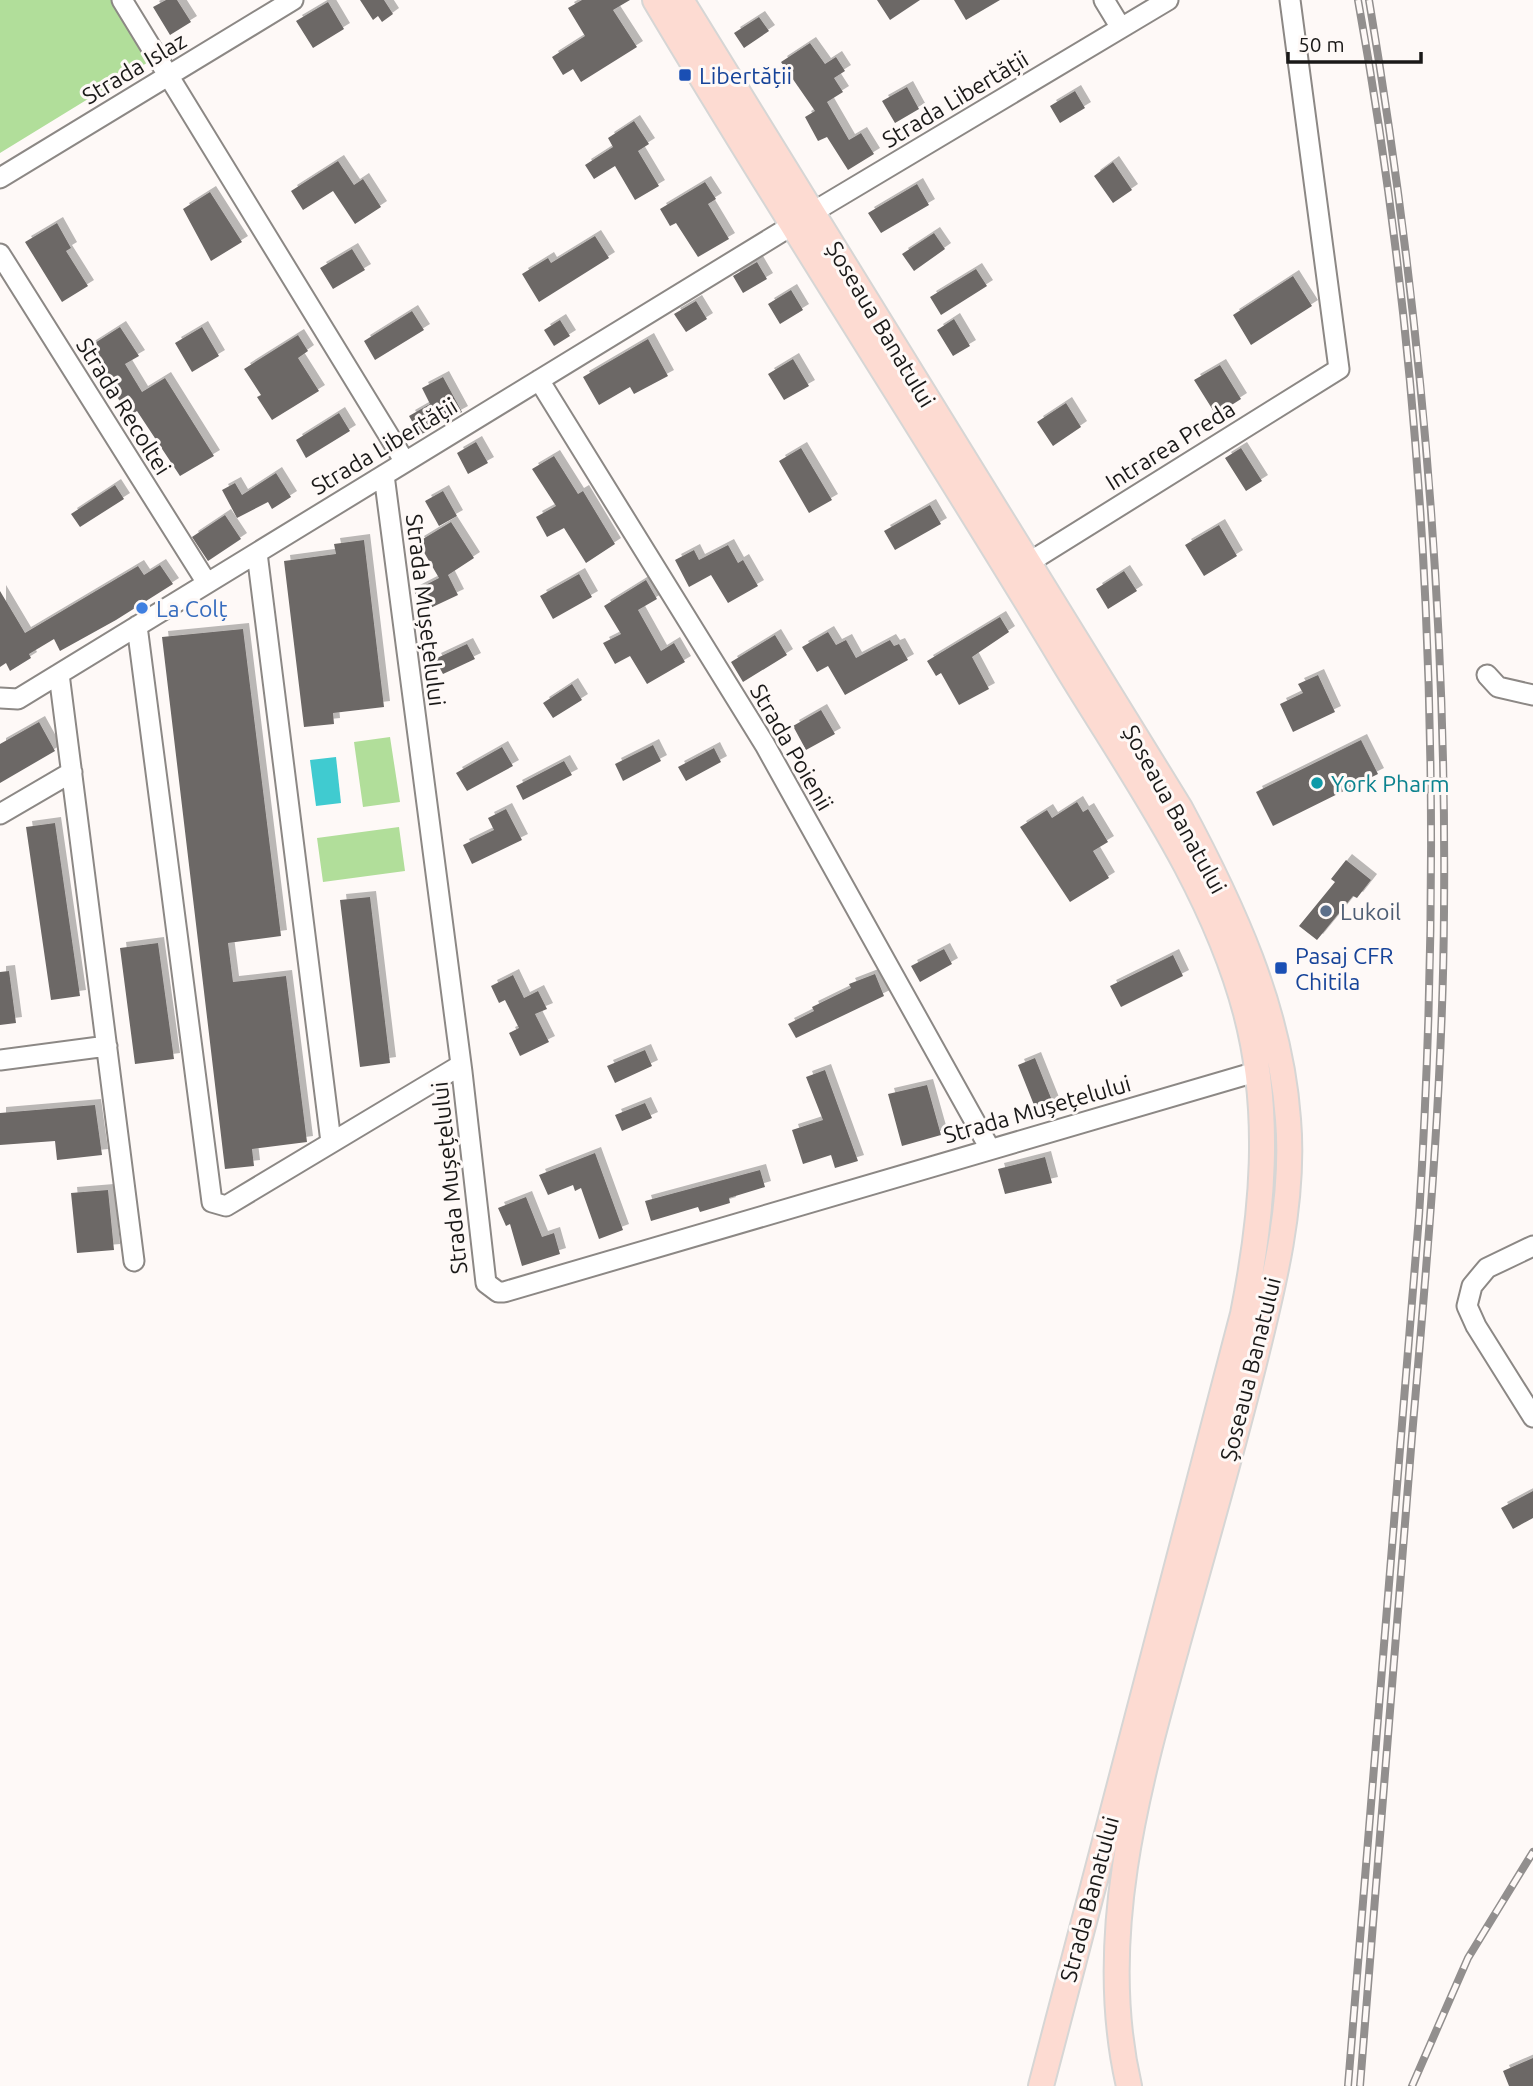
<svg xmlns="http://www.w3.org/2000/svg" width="1533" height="2086" font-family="Ubuntu,sans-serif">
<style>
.green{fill:#b1de9a}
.water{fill:#40cbd0}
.building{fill:#6c6866;filter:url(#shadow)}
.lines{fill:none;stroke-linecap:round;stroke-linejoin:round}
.minor-casing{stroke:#8c8885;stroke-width:23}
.major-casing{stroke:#d6d6d5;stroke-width:28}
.minor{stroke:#fff;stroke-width:19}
.major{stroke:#fddbd2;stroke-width:24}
.rail-casing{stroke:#928f8e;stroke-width:8}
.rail{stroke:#fef9f7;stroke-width:5;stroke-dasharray:16;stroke-linecap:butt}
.transit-dot{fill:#1a4fb4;stroke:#fef9f7;stroke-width:2.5}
.shop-dot{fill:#3f7fe0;stroke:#fef9f7;stroke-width:2.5}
.culture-dot{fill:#0f9aa8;stroke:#fef9f7;stroke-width:2.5}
.service-dot{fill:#5c6f8a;stroke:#fef9f7;stroke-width:2.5}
.labels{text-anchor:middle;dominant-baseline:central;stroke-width:6;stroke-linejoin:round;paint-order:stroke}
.street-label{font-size:23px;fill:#1a1918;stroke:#fef9f7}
.transit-label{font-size:23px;fill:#164399;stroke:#fef9f7;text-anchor:start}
.shop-label{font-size:23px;fill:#366cbe;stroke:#fef9f7;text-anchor:start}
.culture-label{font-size:23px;fill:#0d838f;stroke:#fef9f7;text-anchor:start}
.service-label{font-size:23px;fill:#4e5e75;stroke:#fef9f7;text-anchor:start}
</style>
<defs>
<filter id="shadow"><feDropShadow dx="6" dy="-6" stdDeviation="0" flood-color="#0004"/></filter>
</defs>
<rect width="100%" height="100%" fill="#fef9f7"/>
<!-- green -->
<path class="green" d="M 0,0 L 114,0 L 150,61 L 0,153 Z
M 390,737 L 400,802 L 363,807 L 354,742 Z
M 399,827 L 405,871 L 323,882 L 317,838 Z"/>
<!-- water -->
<path class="water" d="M 336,757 L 341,803 L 316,806 L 310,760 Z"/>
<!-- building -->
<path class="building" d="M 166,0 L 177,0 L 191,22 L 170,35 L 153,7 Z
M 360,0 L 384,0 L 393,14 L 382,22 L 378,16 L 373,20 Z
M 582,0 L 630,0 L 613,10 L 637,47 L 581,82 L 573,69 L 563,75 L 552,57 L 585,36 L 568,8 Z
M 877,0 L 920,0 L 890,20 Z
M 954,0 L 1000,0 L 966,20 Z
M 328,2 L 344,29 L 313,48 L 296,21 Z
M 759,17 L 769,31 L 744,48 L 734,33 Z
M 810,43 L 825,64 L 836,57 L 845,71 L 834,78 L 843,92 L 827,102 L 849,140 L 861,133 L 874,154 L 848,170 L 827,137 L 818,141 L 805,117 L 815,111 L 781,62 Z
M 907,87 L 919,109 L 895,123 L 882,101 Z
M 1075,91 L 1085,108 L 1060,123 L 1050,106 Z
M 634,121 L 649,144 L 638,151 L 659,186 L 635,200 L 615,166 L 594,179 L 585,165 L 613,147 L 608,138 Z
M 338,161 L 354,185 L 363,179 L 381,207 L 355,224 L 333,191 L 303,210 L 291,191 Z
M 1113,162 L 1132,190 L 1113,203 L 1094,176 Z
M 705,182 L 716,199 L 708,204 L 729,239 L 698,257 L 676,223 L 670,226 L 660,209 Z
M 917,184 L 929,205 L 881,233 L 868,213 Z
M 210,192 L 242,242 L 211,261 L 183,209 Z
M 57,223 L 71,248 L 66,251 L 88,286 L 62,302 L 25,242 Z
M 934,233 L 945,249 L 914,271 L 902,254 Z
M 595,236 L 609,258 L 539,302 L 522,274 L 548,258 L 551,263 Z
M 352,249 L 365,270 L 333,289 L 320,268 Z
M 757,262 L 767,279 L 743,293 L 733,276 Z
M 976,269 L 987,286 L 941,315 L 930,297 Z
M 1293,276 L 1312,306 L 1251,345 L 1233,315 Z
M 791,290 L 803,310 L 780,324 L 768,304 Z
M 696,301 L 707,319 L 686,332 L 674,314 Z
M 412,311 L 424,330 L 375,360 L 364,341 Z
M 954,319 L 970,346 L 953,356 L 937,330 Z
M 560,320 L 570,336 L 554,346 L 544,330 Z
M 120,327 L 139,356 L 125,364 L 142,392 L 165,378 L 214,456 L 180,476 L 137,411 L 129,416 L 87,348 Z
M 202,327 L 219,356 L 192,372 L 175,343 Z
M 298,335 L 308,351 L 298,358 L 319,391 L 272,420 L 257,397 L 261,395 L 244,369 Z
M 648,339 L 668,376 L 634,394 L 630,387 L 599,405 L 583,377 Z
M 793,359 L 809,386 L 784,400 L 768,374 Z
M 1220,365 L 1241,399 L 1216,415 L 1194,380 Z
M 443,377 L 462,412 L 420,435 L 409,416 L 430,404 L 422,388 Z
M 1066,403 L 1081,427 L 1053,446 L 1037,422 Z
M 339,413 L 350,431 L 306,458 L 296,440 Z
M 476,442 L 488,463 L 468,474 L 457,453 Z
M 801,448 L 832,500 L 809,513 L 779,461 Z
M 1241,448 L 1262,481 L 1246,491 L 1225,458 Z
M 554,456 L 578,494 L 583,491 L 615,544 L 586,563 L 564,528 L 547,537 L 536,517 L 556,506 L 532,469 Z
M 276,473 L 291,497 L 272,509 L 268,502 L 237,518 L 222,490 L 235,483 L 242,495 Z
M 115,485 L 124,499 L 80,527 L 71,514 Z
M 443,491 L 457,516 L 439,526 L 425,501 Z
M 930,505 L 941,524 L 895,550 L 884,531 Z
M 225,515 L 241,539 L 208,561 L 192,537 Z
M 451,522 L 474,558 L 448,575 L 458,595 L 424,611 L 414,591 L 439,578 L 418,542 Z
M 1219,525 L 1237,556 L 1204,576 L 1185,545 Z
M 364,540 L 384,707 L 333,713 L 334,724 L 304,727 L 284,561 L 336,554 L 334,544 Z
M 728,545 L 738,563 L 743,560 L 758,586 L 728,603 L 711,575 L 689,587 L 675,560 L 694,550 L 699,560 Z
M 160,565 L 173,584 L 116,620 L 60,651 L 54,639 L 29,654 L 31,658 L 10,671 L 6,663 L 0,667 L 0,591 L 25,633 L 138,566 L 144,575 Z
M 1124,571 L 1137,591 L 1108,609 L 1096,589 Z
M 579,574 L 592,597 L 553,619 L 540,596 Z
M 646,580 L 657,599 L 638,610 L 661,651 L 674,643 L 685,662 L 647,684 L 630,656 L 615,664 L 603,643 L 621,634 L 604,606 Z
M 1000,617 L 1009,632 L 972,657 L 989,689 L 959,705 L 941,673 L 936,676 L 927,661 Z
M 243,629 L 281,936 L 228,943 L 233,982 L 286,976 L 307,1142 L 252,1149 L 254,1166 L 225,1169 L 162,637 Z
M 828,632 L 836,645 L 846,640 L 856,658 L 890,640 L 894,646 L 899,644 L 908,660 L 845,695 L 828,666 L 817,672 L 802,647 Z
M 775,635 L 787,655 L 743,682 L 731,662 Z
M 467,644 L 475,659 L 443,674 L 435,659 Z
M 1318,675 L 1335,712 L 1293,732 L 1280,704 L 1303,693 L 1298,684 Z
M 572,684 L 582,700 L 553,718 L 543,703 Z
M 821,710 L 835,734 L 806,750 L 793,726 Z
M 39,722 L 55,751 L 0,783 L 0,744 Z
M 1361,740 L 1378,774 L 1273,826 L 1256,792 Z
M 653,745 L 661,761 L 623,781 L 615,764 Z
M 502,747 L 513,766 L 467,791 L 456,773 Z
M 714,748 L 721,762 L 686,781 L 678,767 Z
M 564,761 L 572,775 L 523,800 L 516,786 Z
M 1077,802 L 1083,812 L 1088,809 L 1108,842 L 1093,851 L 1109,878 L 1070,902 L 1020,827 L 1047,810 L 1052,818 Z
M 506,809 L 522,840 L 472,864 L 463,845 L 494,830 L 488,818 Z
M 55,823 L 80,996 L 51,1000 L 26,827 Z
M 1346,860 L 1371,880 L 1357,898 L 1353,896 L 1317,940 L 1299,926 L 1335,882 L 1331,879 Z
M 370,897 L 390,1063 L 360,1067 L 340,900 Z
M 158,943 L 174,1059 L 135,1064 L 120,948 Z
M 944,949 L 952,964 L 920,982 L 911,966 Z
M 1173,955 L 1183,976 L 1121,1007 L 1110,986 Z
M 9,971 L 16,1023 L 0,1025 L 0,972 Z
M 875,974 L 884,996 L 796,1038 L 788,1024 L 814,1011 L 812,1007 L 851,988 L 849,984 Z
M 513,975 L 524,998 L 538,991 L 547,1009 L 535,1014 L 549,1042 L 520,1056 L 509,1033 L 519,1028 L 505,1000 L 499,1003 L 491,986 Z
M 645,1050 L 652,1066 L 615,1083 L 607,1066 Z
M 1035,1058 L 1053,1103 L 1036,1110 L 1018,1065 Z
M 825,1070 L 858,1161 L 835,1168 L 831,1155 L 803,1164 L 792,1130 L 823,1120 L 806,1077 Z
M 927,1085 L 941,1135 L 902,1146 L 888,1094 Z
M 645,1103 L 652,1118 L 622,1131 L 615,1115 Z
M 95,1105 L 102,1155 L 57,1160 L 55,1141 L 0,1145 L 0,1113 Z
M 595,1153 L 623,1230 L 599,1239 L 581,1188 L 575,1191 L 573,1185 L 548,1195 L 539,1175 Z
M 1045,1157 L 1052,1183 L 1005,1194 L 998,1169 Z
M 760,1170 L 765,1187 L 729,1198 L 730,1203 L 700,1212 L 698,1207 L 651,1221 L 645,1201 Z
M 108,1190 L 114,1250 L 77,1253 L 71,1193 Z
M 526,1197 L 542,1237 L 554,1233 L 560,1254 L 522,1266 L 510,1224 L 506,1226 L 498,1208 Z
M 1533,1491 L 1533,1518 L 1513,1529 L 1501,1508 Z
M 1533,2058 L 1533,2086 L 1509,2086 L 1503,2071 Z"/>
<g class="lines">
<defs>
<path id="minor" d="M 122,0 L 405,462
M 1104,0 L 1121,28
M 0,178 L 293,0
M 813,212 L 1168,0
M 0,254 L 207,583
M 539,380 L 765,745 L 989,1147
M 384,475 L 462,1072 L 486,1283 L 498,1292 L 504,1292 L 1259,1071
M 257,553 L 331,1142
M 1028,563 L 1339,369 L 1290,0
M 137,626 L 212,1202 L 226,1206 L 461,1065
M 59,674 L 134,1261
M 1487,675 L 1498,687 L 1533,695
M 0,698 L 18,699 L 791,226
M 0,814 L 72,772
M 0,1060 L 107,1046
M 1533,1246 L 1487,1268 L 1472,1286 L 1467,1306 L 1476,1326 L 1533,1417"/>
<path id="major" d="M 655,0 C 787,222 928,437 1061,658 C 1129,771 1212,884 1246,1013 C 1272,1112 1263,1214 1243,1314 L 1041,2086
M 681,0 L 1180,808 C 1232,905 1280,1008 1288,1119 C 1295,1201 1273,1288 1253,1367 C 1229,1462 1202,1555 1176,1649 C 1137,1790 1095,1940 1129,2086"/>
</defs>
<!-- minor casing -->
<use href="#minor" class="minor-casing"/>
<!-- major casing -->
<use href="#major" class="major-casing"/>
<!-- minor -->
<use href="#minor" class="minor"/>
<!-- major -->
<use href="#major" class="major"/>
<defs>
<path id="rail" d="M 1348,2086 L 1419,1216 C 1445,807 1431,404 1358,0
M 1360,2086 C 1377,1869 1395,1653 1412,1436 C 1427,1261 1443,1086 1444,911 C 1447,603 1420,304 1369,0
M 1412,2086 L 1468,1958 L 1533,1852"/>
</defs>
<!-- rail casing -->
<use href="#rail" class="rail-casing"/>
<!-- rail -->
<use href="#rail" class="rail"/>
</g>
<!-- markers -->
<g class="transit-dot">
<rect x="678" y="68" width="14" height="14" rx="3.5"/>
<rect x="1274" y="961" width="14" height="14" rx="3.5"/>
</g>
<circle class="shop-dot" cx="142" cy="608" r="7"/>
<circle class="culture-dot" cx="1317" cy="783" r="7"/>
<circle class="service-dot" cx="1326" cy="911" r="7"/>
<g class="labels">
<!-- street labels -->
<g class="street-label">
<text transform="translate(134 68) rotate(-31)">Strada Islaz</text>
<text transform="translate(955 99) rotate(-31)">Strada Libertății</text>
<text transform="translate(881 324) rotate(59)">Șoseaua Banatului</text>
<text transform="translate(124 406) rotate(58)">Strada Recoltei</text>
<text transform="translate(1170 445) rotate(-32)">Intrarea Preda</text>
<text transform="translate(384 446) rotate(-31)">Strada Libertății</text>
<text transform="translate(426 610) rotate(83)">Strada Mușețelului</text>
<text transform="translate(792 747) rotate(60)">Strada Poienii</text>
<text transform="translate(1175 809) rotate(61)">Șoseaua Banatului</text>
<text transform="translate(1037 1109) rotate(-16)">Strada Mușețelului</text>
<text transform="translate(449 1178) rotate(-96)">Strada Mușețelului</text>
<text transform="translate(1250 1369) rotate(-76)">Șoseaua Banatului</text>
<text transform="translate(1089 1899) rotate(-75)">Strada Banatului</text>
</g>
<!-- transit labels -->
<g class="transit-label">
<text x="699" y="75">Libertății</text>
<text x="1295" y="955">Pasaj CFR<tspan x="1295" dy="26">Chitila</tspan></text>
</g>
<!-- shop labels -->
<g class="shop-label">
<text x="156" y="608">La Colț</text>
</g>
<!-- culture labels -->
<g class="culture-label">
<text x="1331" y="783">York Pharm</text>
</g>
<!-- service labels -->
<g class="service-label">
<text x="1340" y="911">Lukoil</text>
</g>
</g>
<!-- scale -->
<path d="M1288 52v10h133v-10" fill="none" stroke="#1a1918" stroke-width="3.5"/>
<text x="1298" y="52" font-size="21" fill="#1a1918" stroke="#fef9f7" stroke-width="5" paint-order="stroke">50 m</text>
</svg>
